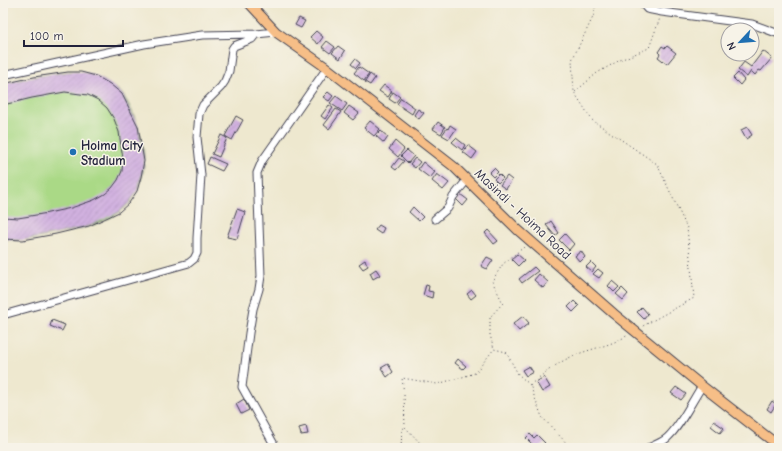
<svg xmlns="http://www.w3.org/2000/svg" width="782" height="451" font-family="'Comic Neue',sans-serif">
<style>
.green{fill:#aad986;stroke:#667e60}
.building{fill:url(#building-hatch)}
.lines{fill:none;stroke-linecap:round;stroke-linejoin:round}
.minor-casing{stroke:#414051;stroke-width:9}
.major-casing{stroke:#414051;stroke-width:11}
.path{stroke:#414051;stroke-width:1;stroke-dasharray:1 3;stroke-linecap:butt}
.minor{stroke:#fff;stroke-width:7}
.major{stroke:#f6be87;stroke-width:9}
.poi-dot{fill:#1f6fb2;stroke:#f7f3e8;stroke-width:1.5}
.labels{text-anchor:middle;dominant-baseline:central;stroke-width:3;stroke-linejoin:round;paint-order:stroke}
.poi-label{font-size:13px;font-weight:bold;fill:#22223b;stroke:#f7f3e8;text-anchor:start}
.street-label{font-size:13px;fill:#22223b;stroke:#f7f3e8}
</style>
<defs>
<pattern id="building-hatch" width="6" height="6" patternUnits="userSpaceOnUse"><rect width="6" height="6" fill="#d1b1e0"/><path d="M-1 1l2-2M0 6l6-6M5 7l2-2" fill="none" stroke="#b398c1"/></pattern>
</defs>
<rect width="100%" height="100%" fill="#f7f3e8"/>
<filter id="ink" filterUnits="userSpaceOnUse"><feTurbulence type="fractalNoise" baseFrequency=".025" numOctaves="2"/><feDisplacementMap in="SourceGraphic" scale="8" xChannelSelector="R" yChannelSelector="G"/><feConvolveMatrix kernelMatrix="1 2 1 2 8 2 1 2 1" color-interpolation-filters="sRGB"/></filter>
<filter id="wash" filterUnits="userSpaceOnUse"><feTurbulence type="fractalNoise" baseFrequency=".012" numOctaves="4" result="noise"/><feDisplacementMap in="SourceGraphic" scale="16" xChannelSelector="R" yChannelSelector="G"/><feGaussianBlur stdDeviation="0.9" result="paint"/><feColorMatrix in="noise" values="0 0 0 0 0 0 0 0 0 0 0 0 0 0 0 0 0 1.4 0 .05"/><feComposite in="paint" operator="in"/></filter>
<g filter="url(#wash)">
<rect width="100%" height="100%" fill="#eee8cf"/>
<!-- green -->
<path class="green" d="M 68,72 C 85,72 99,76 113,87 C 116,89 120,91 122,94 C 134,110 144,141 144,160 C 144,175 138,192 129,203 C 113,222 84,228 60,233 C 42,237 22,242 3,239 L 3,84 L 34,77 Z"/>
<g id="blocks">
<!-- building -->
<path class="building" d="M 299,18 L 305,21 L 301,28 L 295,25 Z
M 316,31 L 323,37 L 318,44 L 310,37 Z
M 327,41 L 335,47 L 330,53 L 322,47 Z
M 338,46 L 345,51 L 340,59 L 332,53 Z
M 662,46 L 665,48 L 667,46 L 676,53 L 667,64 L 658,57 L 660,54 L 658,52 Z
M 763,51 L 772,58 L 761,71 L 759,70 L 755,75 L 751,71 L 747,77 L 738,70 L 744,62 L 751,67 Z
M 355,59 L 360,63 L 356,68 L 351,64 Z
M 359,67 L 369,74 L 364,81 L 354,73 Z
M 68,72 L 81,72 L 96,76 L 110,84 L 122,94 L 138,126 L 141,144 L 144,161 L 141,177 L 137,191 L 129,203 L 119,212 L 89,226 L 56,234 L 23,240 L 3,239 L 3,217 L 18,218 L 48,213 L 71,208 L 94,200 L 105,194 L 112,188 L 118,180 L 122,171 L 123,158 L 121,146 L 119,132 L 114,119 L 107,108 L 98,100 L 88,95 L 65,92 L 32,98 L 3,105 L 3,84 L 34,77 Z
M 738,73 L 744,80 L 740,85 L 733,78 Z
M 370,74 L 375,78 L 370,85 L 365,82 Z
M 384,85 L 392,91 L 388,97 L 379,91 Z
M 328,92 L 333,96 L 329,101 L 323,97 Z
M 393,92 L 400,97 L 395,103 L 389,99 Z
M 336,96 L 347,104 L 342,111 L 330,103 Z
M 401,98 L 415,108 L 412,114 L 397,104 Z
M 329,105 L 333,108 L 325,119 L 321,116 Z
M 349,106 L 359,113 L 353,120 L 344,113 Z
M 336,109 L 341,112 L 329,129 L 324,125 Z
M 418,109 L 424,113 L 419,119 L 414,115 Z
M 236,116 L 243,120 L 232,140 L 225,136 Z
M 370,121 L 380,129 L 374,136 L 364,128 Z
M 438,122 L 445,127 L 441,134 L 433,129 Z
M 450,125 L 456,129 L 449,139 L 442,135 L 447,128 L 448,129 Z
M 747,127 L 752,135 L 746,139 L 741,130 Z
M 381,131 L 388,137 L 384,143 L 376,136 Z
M 221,135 L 227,138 L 219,157 L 212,154 Z
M 456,138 L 465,145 L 462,150 L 452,142 Z
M 395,141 L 404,149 L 398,157 L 389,149 Z
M 468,145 L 477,152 L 472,159 L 463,152 Z
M 407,150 L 414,156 L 408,163 L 401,156 Z
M 210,157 L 226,164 L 222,171 L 207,164 Z
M 399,158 L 404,161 L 396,170 L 392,167 Z
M 415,158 L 420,162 L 415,168 L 410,164 Z
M 423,162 L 435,172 L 430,178 L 418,169 Z
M 494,168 L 498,172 L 493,177 L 489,173 Z
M 437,174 L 449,183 L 443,190 L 432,181 Z
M 499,174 L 503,178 L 498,183 L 494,179 Z
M 507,176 L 512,180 L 506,189 L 500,185 Z
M 460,194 L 468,200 L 463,206 L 456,199 Z
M 413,207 L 423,217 L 419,221 L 409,212 Z
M 237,209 L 245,212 L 237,239 L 227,237 Z
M 551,221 L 559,233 L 555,236 L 546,225 Z
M 379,225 L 384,228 L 381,234 L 375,230 Z
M 488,230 L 498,241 L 494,244 L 485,233 Z
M 565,234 L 574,244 L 569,250 L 559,240 Z
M 581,251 L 585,257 L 580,262 L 575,256 Z
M 517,254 L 524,260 L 518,266 L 511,259 Z
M 487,257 L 493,260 L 487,269 L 481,266 Z
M 365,260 L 368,266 L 363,269 L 359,264 Z
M 591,262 L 596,267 L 592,272 L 586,267 Z
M 534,267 L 538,271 L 522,283 L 519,279 Z
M 376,269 L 380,275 L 373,279 L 370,273 Z
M 598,269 L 603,273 L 599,278 L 593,274 Z
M 539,274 L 548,282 L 543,288 L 534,280 Z
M 612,281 L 619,287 L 614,292 L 608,286 Z
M 426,285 L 429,286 L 428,291 L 433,292 L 432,298 L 423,295 Z
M 622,288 L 628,294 L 623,300 L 616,294 Z
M 472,290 L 476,295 L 471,299 L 467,294 Z
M 574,301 L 579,306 L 573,312 L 568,307 Z
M 642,307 L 648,314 L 644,319 L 637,312 Z
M 523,316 L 529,323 L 519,331 L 513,324 Z
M 52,320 L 65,325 L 62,331 L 50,326 Z
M 458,359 L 466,366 L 463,369 L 455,363 Z
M 388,364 L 393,372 L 387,377 L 381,368 Z
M 529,366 L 533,372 L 526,376 L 522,370 Z
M 544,377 L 550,387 L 542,392 L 536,382 Z
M 676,387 L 686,394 L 681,400 L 671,393 Z
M 244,399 L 249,410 L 241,414 L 236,404 Z
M 772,401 L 776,404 L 771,412 L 767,409 Z
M 714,421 L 724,428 L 720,433 L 711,426 Z
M 306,426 L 308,434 L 301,435 L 299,428 Z
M 530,434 L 534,438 L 537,435 L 545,443 L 540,448 L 536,448 L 526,438 Z"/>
</g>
</g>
<g filter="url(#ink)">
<use href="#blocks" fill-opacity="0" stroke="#414051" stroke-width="1"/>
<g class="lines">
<defs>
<path id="minor" d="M 642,3 L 647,9 L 662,12 L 752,24 L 779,34
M 3,75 L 144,44 L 202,35 L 256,34 L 276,32
M 435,219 L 448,208 L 453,197 L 467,180
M 3,315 L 189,263 L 194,259 L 197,253 L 197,238 L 201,175 L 197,137 L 199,114 L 203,105 L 221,87 L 225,81 L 229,71 L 232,49 L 234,46 L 252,39 L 256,34
M 276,448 L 242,387 L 249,333 L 253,309 L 259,289 L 261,276 L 257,173 L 262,161 L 327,68
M 648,448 C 655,445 661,443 667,438 C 680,427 692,401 702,386"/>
<path id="major" d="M 249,3 L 276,32 L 327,68 L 453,166 L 518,230 L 614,314 L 702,386 L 779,446"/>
</defs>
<!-- minor casing -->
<use href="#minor" class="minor-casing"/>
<!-- major casing -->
<use href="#major" class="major-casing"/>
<!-- path -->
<path class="path" d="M 595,3 L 595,13 L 572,60 L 574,92 L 592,120 L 657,164 L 687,228 L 694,298 L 641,327
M 575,92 L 597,73 L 620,60 L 649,48 L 660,18
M 524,247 L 503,264 L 492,281 L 503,303 L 490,317 L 490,335 L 494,349 L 506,352 L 518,374 L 530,385 L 542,417 L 571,448
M 530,385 C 543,374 557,363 573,356 C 592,348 611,346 628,335
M 401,448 L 402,429 L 404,428
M 425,448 L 405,427 L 404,394 L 402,378 L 437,384 L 459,378 L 475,373 L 494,349"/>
<!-- minor -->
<use href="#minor" class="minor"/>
<!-- major -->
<use href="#major" class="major"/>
</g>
</g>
<!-- markers -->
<circle class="poi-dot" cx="73" cy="152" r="4"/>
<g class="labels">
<!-- poi labels -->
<g class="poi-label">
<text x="81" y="145">Hoima City<tspan x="81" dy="15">Stadium</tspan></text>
</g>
<!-- street labels -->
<g class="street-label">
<text transform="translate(523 214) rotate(43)">Masindi - Hoima Road</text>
</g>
</g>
<!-- margin -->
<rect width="782" height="451" fill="none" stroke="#f7f3e8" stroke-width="16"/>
<!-- north arrow -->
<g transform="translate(740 42) rotate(244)"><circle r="19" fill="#f7f3e8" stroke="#a29fa3"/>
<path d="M0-3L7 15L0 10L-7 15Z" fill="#1f6fb2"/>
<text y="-6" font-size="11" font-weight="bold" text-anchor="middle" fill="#22223b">N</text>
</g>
<!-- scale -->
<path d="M24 40v6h99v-6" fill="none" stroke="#22223b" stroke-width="2"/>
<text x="30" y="40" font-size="12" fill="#22223b" stroke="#f7f3e8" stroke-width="3" paint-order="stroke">100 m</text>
</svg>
